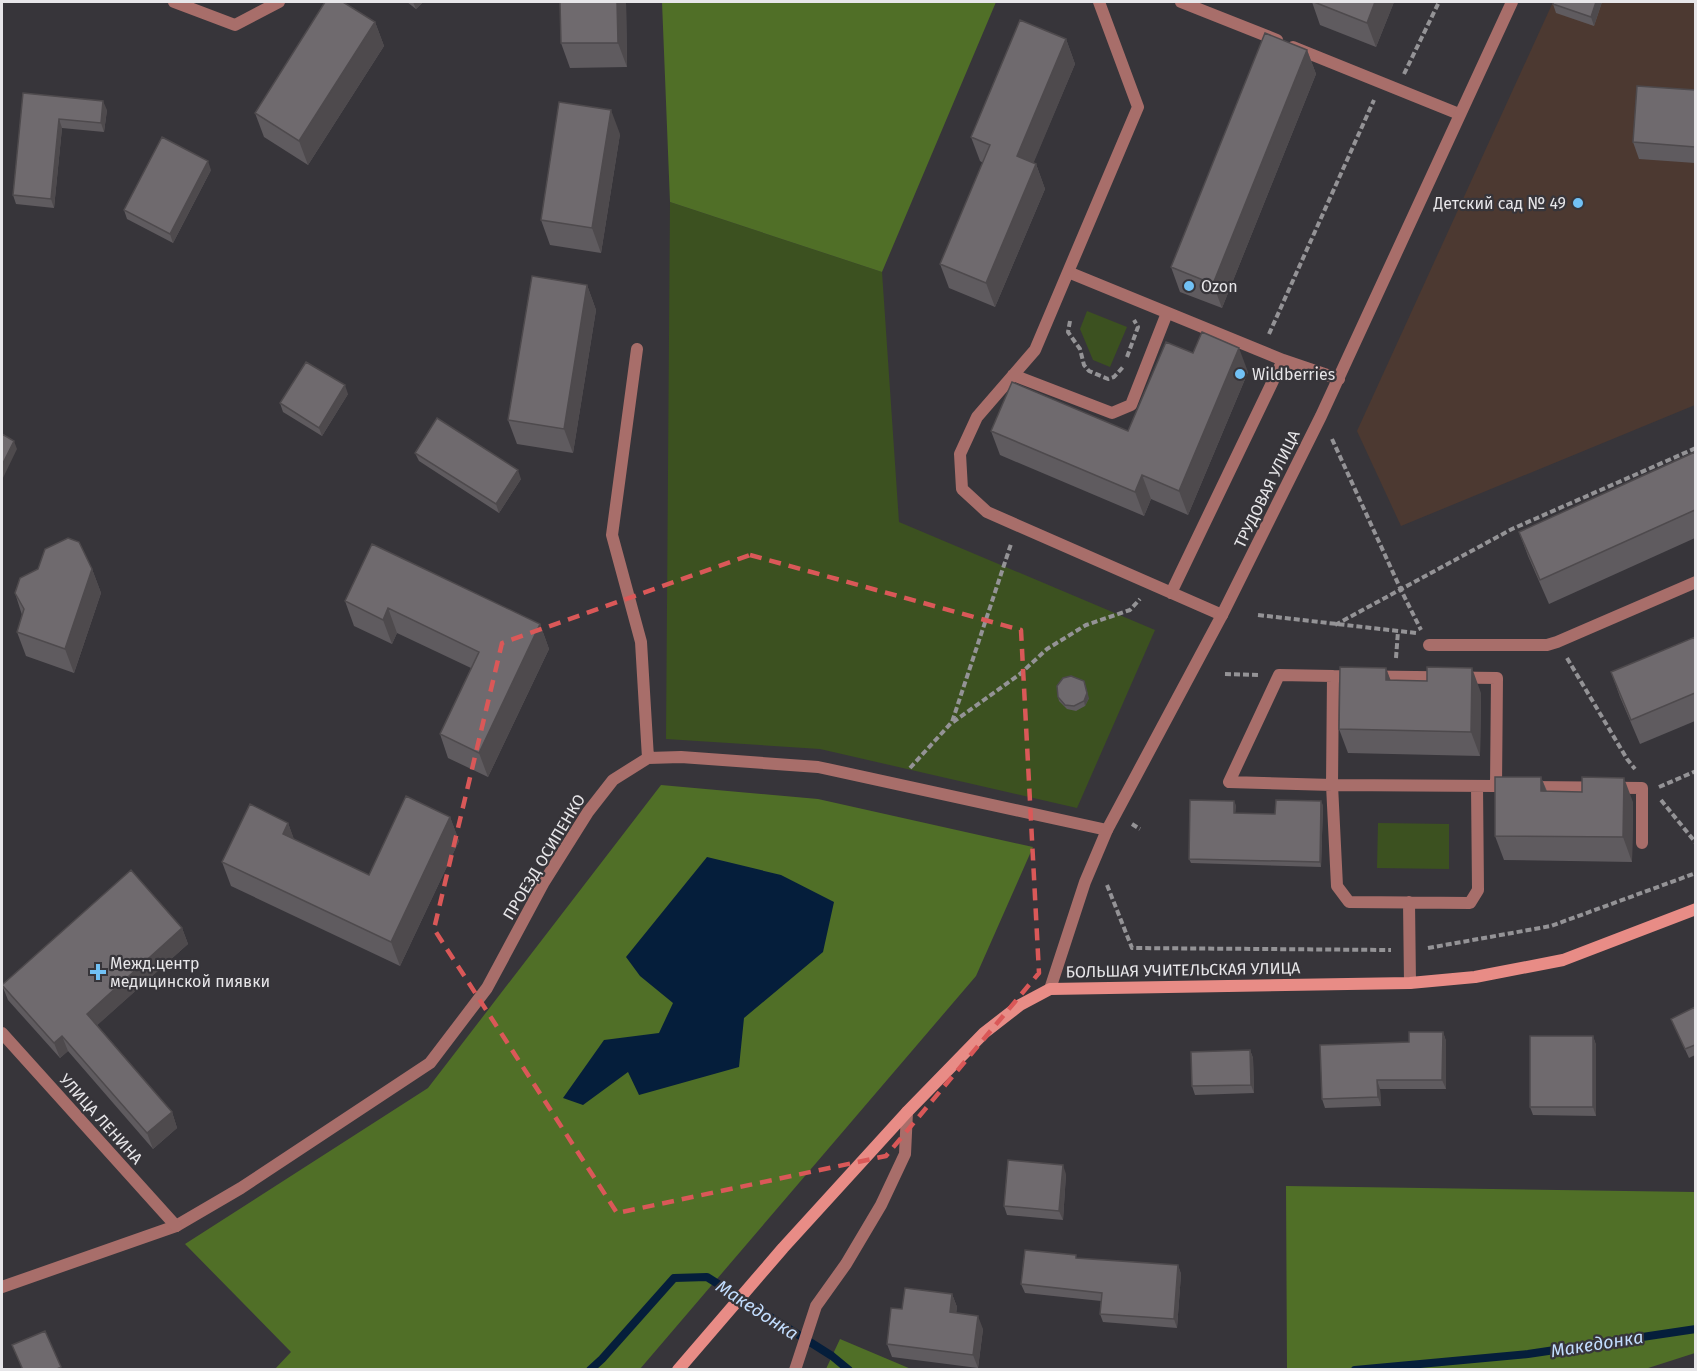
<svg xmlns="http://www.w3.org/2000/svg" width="1697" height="1371" font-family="'Fira Sans',sans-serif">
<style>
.education{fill:#4c3931}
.green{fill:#3c5120}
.forest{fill:#506f27}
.water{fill:#051e3b}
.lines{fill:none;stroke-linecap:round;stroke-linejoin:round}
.stream{stroke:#051e3b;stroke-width:8}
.path{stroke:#949396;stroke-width:4;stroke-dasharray:6 3;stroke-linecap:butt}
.service{stroke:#a86e6a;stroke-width:12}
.minor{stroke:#a86e6a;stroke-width:12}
.tertiary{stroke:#a86e6a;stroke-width:12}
.secondary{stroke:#e88c86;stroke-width:12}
.wall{fill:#5f5b5f}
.shaded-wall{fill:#4e4a4d}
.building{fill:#6f6a6e;stroke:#4e4a4d;stroke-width:1.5}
.marked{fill:none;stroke:#da5858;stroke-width:4.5;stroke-dasharray:12 8;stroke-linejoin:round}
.poi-dot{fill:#71c1f5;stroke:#37353a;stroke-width:2}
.labels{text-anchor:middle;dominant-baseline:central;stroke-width:4.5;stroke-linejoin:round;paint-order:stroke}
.poi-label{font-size:16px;fill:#e7e6e9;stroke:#37353a;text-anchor:start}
.street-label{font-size:16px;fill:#e7e6e9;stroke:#37353a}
.water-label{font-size:18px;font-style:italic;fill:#c2ddfe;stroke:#37353a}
</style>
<rect width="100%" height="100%" fill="#37353a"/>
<!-- education -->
<path class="education" d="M 1553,2 L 1695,2 L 1695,405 L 1401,526 L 1357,431 Z"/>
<!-- green -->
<path class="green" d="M 670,202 L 882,272 L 899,522 L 1155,630 L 1077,808 L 820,749 L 666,739 Z
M 1087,311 L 1127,327 L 1110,367 L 1093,360 L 1080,329 Z
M 1378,823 L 1449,824 L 1449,869 L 1377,868 Z"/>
<!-- forest -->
<path class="forest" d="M 662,2 L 996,2 L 882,272 L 670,202 Z
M 661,785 L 818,799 L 1033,847 L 976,976 L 640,1369 L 275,1369 L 291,1352 L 185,1244 L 428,1088 Z
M 1286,1186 L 1695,1192 L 1695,1353 L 1642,1370 L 1287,1369 Z
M 840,1339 L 911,1369 L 826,1369 Z"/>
<!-- water -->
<path class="water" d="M 707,857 L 781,875 L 834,902 L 823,952 L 744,1018 L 739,1067 L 639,1095 L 628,1072 L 583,1105 L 563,1098 L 604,1040 L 659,1033 L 673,1003 L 640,976 L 626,957 Z"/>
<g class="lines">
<!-- stream -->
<path class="stream" d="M 590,1370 L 602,1359 L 674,1278 L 707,1277 L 832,1356 L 849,1370
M 1355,1370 L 1528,1354 L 1696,1329"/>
<!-- path -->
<path class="path" d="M 1404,74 L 1439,2
M 1070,321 L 1068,332 L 1080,349 L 1084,365 L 1089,371 L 1108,379 L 1114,377 L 1123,367
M 1269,334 L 1374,100
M 1127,357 L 1138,327 L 1134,320
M 1332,439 L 1401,590 L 1421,630
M 1258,615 L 1416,633
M 1335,625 L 1512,529 L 1696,448
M 1396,658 L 1398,631
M 1567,658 L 1627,759 L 1635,769
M 1225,674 L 1258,675
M 953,722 L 1020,674 L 1047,649 L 1086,625 L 1130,610 L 1140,599
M 910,768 L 952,722 L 1011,544
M 1659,787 L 1696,771
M 1661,800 L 1696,843
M 1132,824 L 1140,829
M 1107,885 L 1132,948 L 1391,950
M 1428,948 L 1551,926 L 1696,873"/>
<!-- service -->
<path class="service" d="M 174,2 L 235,25 L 279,2
M 1099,2 L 1138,107 L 1068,272 L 1283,360 L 1339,379
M 1181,2 L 1277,40
M 1293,47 L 1459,114
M 1068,272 L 1035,350 L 977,417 L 960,454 L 962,489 L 987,512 L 1222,615
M 637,349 L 612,535 L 641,642 L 648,758
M 1013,375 L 1112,413 L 1131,405 L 1167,313
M 1171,593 L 1283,360
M 1429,645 L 1547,645 L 1557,642 L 1696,582
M 1333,676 L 1279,675 L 1229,782 L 1332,785 L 1337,886 L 1349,902 L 1470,903 L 1478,890 L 1477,786
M 1333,676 L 1497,678 L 1496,786 L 1332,785 Z
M 1530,787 L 1642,788 L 1642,843
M 1409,902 L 1410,983
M 176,1226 L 241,1188 L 430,1063 L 487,988 L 544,882 L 588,812 L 613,780 L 648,758 L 681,757 L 818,767 L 1107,830"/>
<!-- minor -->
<path class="minor" d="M 1050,989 L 1085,882 L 1107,830 L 1222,615 L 1321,416 L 1512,2
M 2,1287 L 176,1226
M 795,1370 L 816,1306 L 846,1264 L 881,1205 L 905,1154 L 907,1112"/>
<!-- tertiary -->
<path class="tertiary" d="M 2,1033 L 176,1226"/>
<!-- secondary -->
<path class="secondary" d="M 678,1370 L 783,1248 L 907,1112 L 984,1033 L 1020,1005 L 1050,989 L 1410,983 L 1475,977 L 1563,960 L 1696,909"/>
</g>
<!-- wall -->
<path class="wall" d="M 407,2 L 423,2 L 416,9 Z
M 560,2 L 626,2 L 627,67 L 570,68 L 561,43 Z
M 1312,2 L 1394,2 L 1376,47 L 1320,25 Z
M 1554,2 L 1602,2 L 1594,26 L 1556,13 L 1553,4 Z
M 375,22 L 384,46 L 308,165 L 264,137 L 255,113 Z
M 1066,39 L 1075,64 L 1033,163 L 1036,164 L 1045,189 L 995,307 L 949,288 L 940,264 L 983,163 L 980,161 L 971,137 Z
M 1307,50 L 1316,74 L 1222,308 L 1180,292 L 1171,267 Z
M 1695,90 L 1695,163 L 1639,159 L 1633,142 Z
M 23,93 L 107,110 L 104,132 L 62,128 L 54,208 L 16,204 L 13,195 Z
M 620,134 L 601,253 L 550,245 L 541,220 Z
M 211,170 L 173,243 L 127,219 L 124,210 Z
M 587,285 L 596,310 L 573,453 L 517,444 L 508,420 Z
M 1193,353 L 1248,372 L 1188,515 L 1151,499 L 1144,516 L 1000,455 L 991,431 L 1128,431 Z
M 348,394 L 322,436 L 283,412 L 280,403 Z
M 1695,452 L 1695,538 L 1549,604 L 1528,556 L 1519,532 Z
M 415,453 L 521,479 L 499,513 L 419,461 Z
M 92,569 L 101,593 L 74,673 L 26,656 L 17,632 L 22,615 L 15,593 Z
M 345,601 L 540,624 L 549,649 L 488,777 L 448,758 L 440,734 L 471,668 L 397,633 L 392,644 L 354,626 Z
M 1695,637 L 1695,721 L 1640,744 L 1620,697 L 1611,672 Z
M 1386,668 L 1390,680 L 1481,693 L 1480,756 L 1348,753 L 1339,729 Z
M 1058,697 L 1089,698 L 1085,706 L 1076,711 L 1067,709 L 1059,701 Z
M 1541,777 L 1547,791 L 1633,802 L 1632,862 L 1504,860 L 1495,836 Z
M 1236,805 L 1235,813 L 1275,814 L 1323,805 L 1321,867 L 1191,863 L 1189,859 Z
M 450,817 L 459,841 L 400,966 L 231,886 L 222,862 L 288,823 L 294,840 L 369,875 Z
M 182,928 L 188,944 L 97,1025 L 172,1112 L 177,1128 L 153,1149 L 68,1051 L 60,1058 L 8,1000 L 2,985 Z
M 1695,1007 L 1695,1055 L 1689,1058 L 1671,1019 Z
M 1443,1032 L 1446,1041 L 1446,1089 L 1380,1089 L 1381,1106 L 1325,1108 L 1322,1099 L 1409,1042 Z
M 1593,1036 L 1596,1045 L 1596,1116 L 1533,1115 L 1530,1107 Z
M 1250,1050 L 1253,1058 L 1254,1093 L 1195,1095 L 1192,1086 Z
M 1066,1174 L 1063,1220 L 1007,1215 L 1004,1206 Z
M 1077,1258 L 1178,1265 L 1181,1274 L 1177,1328 L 1103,1322 L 1100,1314 L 1101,1301 L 1025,1293 L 1021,1284 Z
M 952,1294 L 957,1307 L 956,1313 L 983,1329 L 978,1368 L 892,1357 L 887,1344 L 902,1309 Z"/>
<!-- shaded-wall -->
<path class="shaded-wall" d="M 413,2 L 423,2 L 416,9 Z
M 617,2 L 626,2 L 627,67 L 618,43 Z
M 1375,2 L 1394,2 L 1376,47 L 1367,23 Z
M 1596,2 L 1602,2 L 1594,26 L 1591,17 Z
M 375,22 L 384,46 L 308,165 L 299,141 Z
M 1066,39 L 1075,64 L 1026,181 L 1017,156 Z
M 1307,50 L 1316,74 L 1222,308 L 1213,284 Z
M 103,101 L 107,110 L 104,132 L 101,123 Z
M 611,110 L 620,134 L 601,253 L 592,228 Z
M 59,119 L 62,128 L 54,208 L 51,199 Z
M 208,161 L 211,170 L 173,243 L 170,234 Z
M 1036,164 L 1045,189 L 995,307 L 986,283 Z
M 587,285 L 596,310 L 573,453 L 564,429 Z
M 1239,348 L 1248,372 L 1188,515 L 1179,491 Z
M 345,385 L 348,394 L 322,436 L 319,428 Z
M 14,441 L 17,449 L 2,480 L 2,465 Z
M 518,470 L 521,479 L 499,513 L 496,504 Z
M 1142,475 L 1151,499 L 1144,516 L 1135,492 Z
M 92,569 L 101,593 L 74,673 L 65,649 Z
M 388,608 L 397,633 L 392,644 L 383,620 Z
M 540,624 L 549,649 L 488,777 L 479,753 Z
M 1386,668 L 1395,692 L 1386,680 Z
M 1472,668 L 1481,693 L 1480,756 L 1471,732 Z
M 1084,681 L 1089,698 L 1085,706 L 1084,701 Z
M 1541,777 L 1550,801 L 1541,791 Z
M 1624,778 L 1633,802 L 1632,862 L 1623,837 Z
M 1234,801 L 1236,805 L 1235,818 L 1234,813 Z
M 1321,801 L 1323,805 L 1321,867 L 1320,862 Z
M 450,817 L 459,841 L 400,966 L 391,942 Z
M 288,823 L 297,847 L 283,834 Z
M 182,928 L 188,944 L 93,1029 L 87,1014 Z
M 1443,1032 L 1446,1041 L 1446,1089 L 1442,1080 Z
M 62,1036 L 68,1051 L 60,1058 L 54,1043 Z
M 1593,1036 L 1596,1045 L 1596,1116 L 1593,1107 Z
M 1250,1050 L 1253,1058 L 1254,1093 L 1251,1085 Z
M 1377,1080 L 1380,1089 L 1381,1106 L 1378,1097 Z
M 172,1112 L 177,1128 L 153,1149 L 147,1133 Z
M 1063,1165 L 1066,1174 L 1063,1220 L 1059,1211 Z
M 1178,1265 L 1181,1274 L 1177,1328 L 1174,1319 Z
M 952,1294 L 957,1307 L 955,1325 L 950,1312 Z
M 978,1316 L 983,1329 L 978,1368 L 973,1355 Z"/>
<!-- building -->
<path class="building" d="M 325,2 L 343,2 L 375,22 L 299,141 L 255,113 Z
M 560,2 L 617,2 L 618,43 L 561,43 Z
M 1314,2 L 1375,2 L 1367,23 Z
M 1554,2 L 1596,2 L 1591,17 L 1553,4 Z
M 1020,20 L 1066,39 L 1017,156 L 1036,164 L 986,283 L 940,264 L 990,145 L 971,137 Z
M 1265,33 L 1307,50 L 1213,284 L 1171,267 Z
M 1637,86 L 1695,90 L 1695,147 L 1633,142 Z
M 23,93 L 103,101 L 101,123 L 59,119 L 51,199 L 13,195 Z
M 559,102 L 611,110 L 592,228 L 541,220 Z
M 162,137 L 208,161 L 170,234 L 124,210 Z
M 532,276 L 587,285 L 564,429 L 508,420 Z
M 1202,332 L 1239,348 L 1179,491 L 1142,475 L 1135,492 L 991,431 L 1012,382 L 1128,431 L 1166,342 L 1193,353 Z
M 306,362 L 345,385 L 319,428 L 280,403 Z
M 437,418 L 518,470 L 496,504 L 415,453 Z
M 2,434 L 14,441 L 2,465 Z
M 1695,452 L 1695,510 L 1540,580 L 1519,532 Z
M 68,538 L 79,542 L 92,569 L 65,649 L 17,632 L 24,609 L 15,593 L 20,578 L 38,569 L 45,549 Z
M 372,544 L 540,624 L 479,753 L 440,734 L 479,652 L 388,608 L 383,620 L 345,601 Z
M 1695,637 L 1695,693 L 1631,720 L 1611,672 Z
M 1340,667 L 1386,668 L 1386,680 L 1427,681 L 1427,667 L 1472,668 L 1471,732 L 1339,729 Z
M 1071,676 L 1084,681 L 1087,693 L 1084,701 L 1074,706 L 1065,705 L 1058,697 L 1057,686 L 1063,678 Z
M 1495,777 L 1541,777 L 1541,791 L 1582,792 L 1582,777 L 1624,778 L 1623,837 L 1495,836 Z
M 406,796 L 450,817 L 391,942 L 222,862 L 250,804 L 288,823 L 283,834 L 369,875 Z
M 1190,800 L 1234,801 L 1234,813 L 1275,814 L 1276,800 L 1321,801 L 1320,862 L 1189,859 Z
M 131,870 L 182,928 L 87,1014 L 172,1112 L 147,1133 L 62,1036 L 54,1043 L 2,985 Z
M 1695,1007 L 1695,1045 L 1685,1049 L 1671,1019 Z
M 1409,1032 L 1443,1032 L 1442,1080 L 1377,1080 L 1378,1097 L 1322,1099 L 1320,1045 L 1409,1042 Z
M 1530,1036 L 1593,1036 L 1593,1107 L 1530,1107 Z
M 1250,1050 L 1251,1085 L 1192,1086 L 1191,1052 Z
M 1008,1160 L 1063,1165 L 1059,1211 L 1004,1206 Z
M 1025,1250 L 1076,1255 L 1076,1258 L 1178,1265 L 1174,1319 L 1100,1314 L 1102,1293 L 1021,1284 Z
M 905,1288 L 952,1294 L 950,1312 L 978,1316 L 973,1355 L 887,1344 L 891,1308 L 902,1309 Z
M 45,1331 L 61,1367 L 55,1370 L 23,1370 L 12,1345 Z"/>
<!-- marked area -->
<path class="marked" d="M 750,555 L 1021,630 L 1039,973 L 886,1156 L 617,1213 L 434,929 L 502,643 Z"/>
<!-- markers -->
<g class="poi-dot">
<circle cx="1578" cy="203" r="6"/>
<circle cx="1189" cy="286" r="6"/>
<circle cx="1240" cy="374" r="6"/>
<path d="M95 963h6v6h6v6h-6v6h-6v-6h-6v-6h6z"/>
</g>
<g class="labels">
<!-- poi labels -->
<g class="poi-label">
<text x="1566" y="203" text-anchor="end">Детский сад № 49</text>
<text x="1201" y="286">Ozon</text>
<text x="1252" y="374">Wildberries</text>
<text x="110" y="963">Межд.центр<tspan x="110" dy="18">медицинской пиявки</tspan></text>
</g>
<!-- street labels -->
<g class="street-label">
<text transform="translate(1267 489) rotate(-64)">ТРУДОВАЯ УЛИЦА</text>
<text transform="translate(544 857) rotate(-59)">ПРОЕЗД ОСИПЕНКО</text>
<text transform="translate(1183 970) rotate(-1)">БОЛЬШАЯ УЧИТЕЛЬСКАЯ УЛИЦА</text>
<text transform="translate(101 1119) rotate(48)">УЛИЦА ЛЕНИНА</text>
</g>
<!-- water labels -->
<g class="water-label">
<text transform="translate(757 1310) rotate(33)">Македонка</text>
<text transform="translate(1597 1344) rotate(-9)">Македонка</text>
</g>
</g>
<!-- border -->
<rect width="1697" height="1371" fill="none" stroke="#e7e6e9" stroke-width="6"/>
</svg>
